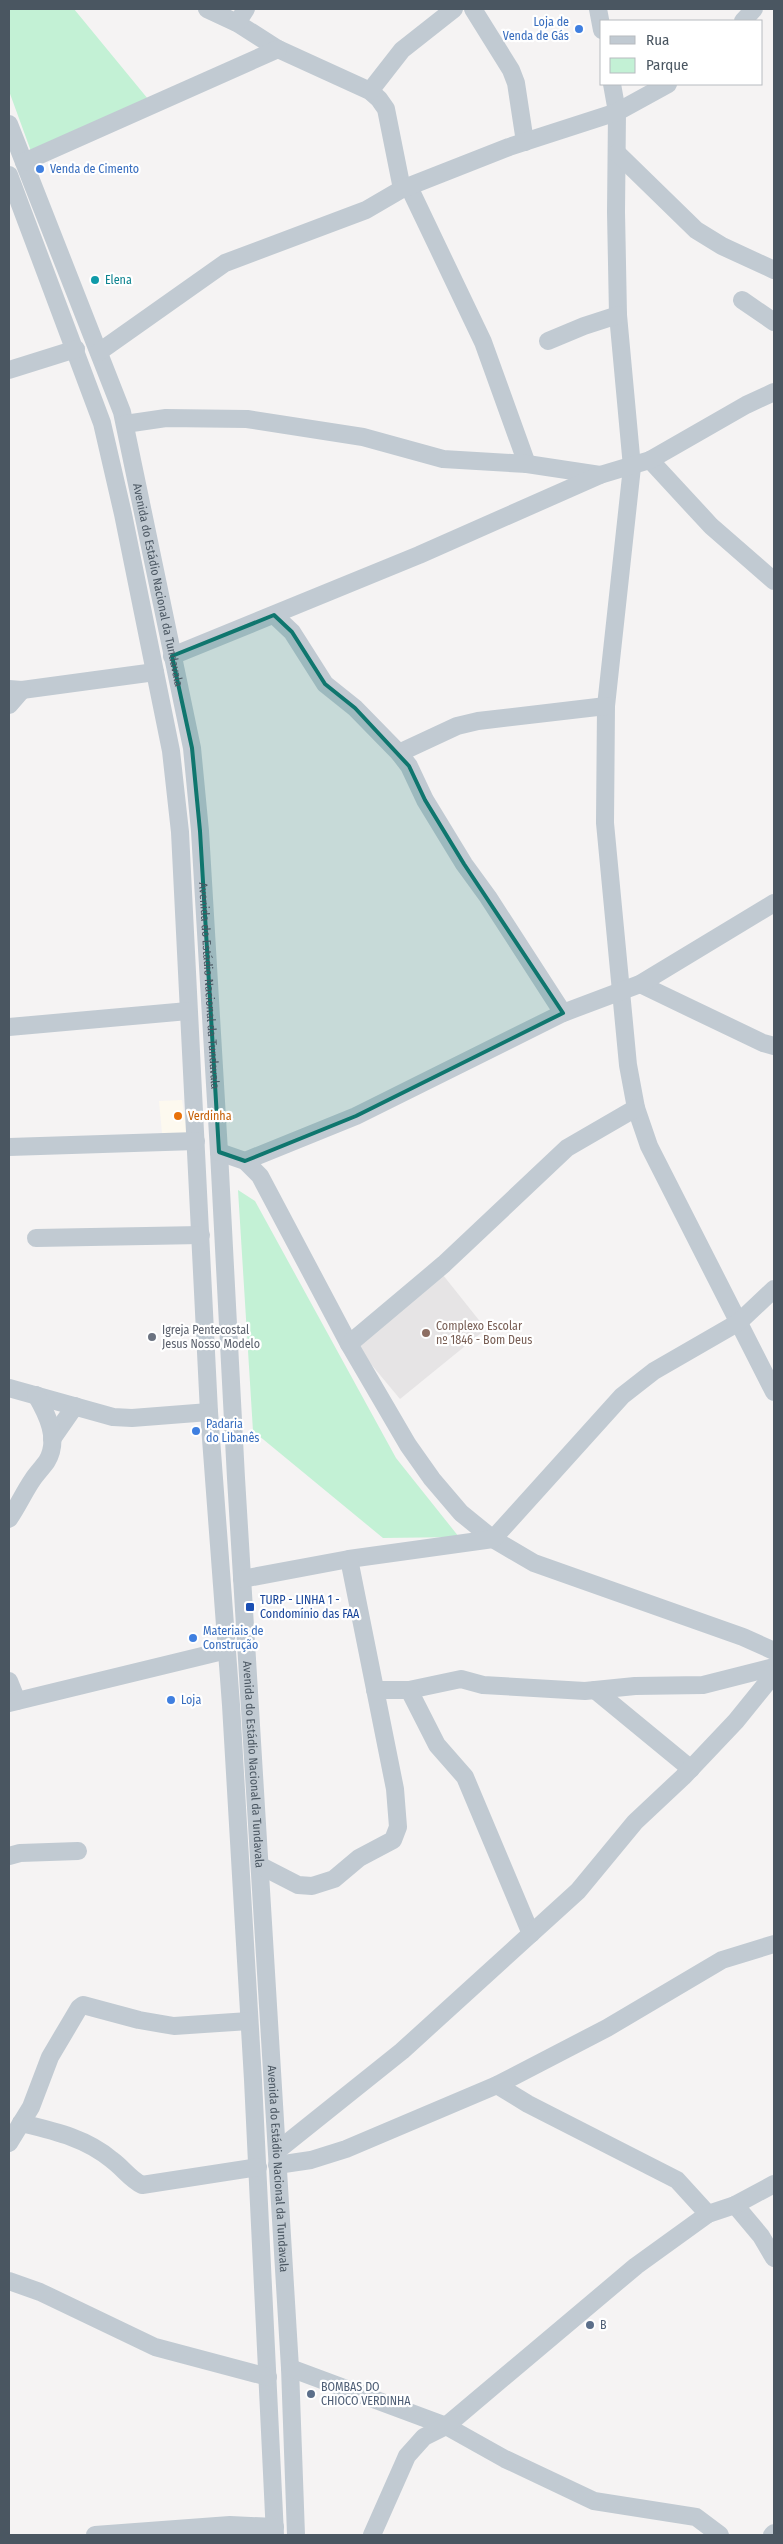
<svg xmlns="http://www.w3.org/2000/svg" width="783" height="2544" font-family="'Fira Sans Condensed',sans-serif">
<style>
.commercial{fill:#fdf9ef}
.education{fill:#e6e4e5}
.green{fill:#c3f1d5}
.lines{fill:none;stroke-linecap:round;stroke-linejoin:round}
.minor{stroke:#c1cad2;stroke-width:18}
.marked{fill:#0f766e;fill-opacity:0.2;stroke:#0f766e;stroke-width:4;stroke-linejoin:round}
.shop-dot{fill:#3f7fe0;stroke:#fff;stroke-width:2}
.culture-dot{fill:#0f9aa8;stroke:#fff;stroke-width:2}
.food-dot{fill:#e8710a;stroke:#fff;stroke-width:2}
.education-dot{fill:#8d6e63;stroke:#fff;stroke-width:2}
.worship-dot{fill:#6b7280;stroke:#fff;stroke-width:2}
.transit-dot{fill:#1a4fb4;stroke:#fff;stroke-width:2}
.service-dot{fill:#5c6f8a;stroke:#fff;stroke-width:2}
.labels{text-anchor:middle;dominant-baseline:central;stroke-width:4.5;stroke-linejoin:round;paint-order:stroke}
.shop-label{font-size:12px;fill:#366cbe;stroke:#fff;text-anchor:start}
.culture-label{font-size:12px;fill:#0d838f;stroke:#fff;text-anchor:start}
.street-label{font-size:12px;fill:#4a5661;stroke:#fff}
.food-label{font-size:12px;fill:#c56008;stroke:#fff;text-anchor:start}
.education-label{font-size:12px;fill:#785e54;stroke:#fff;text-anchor:start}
.worship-label{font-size:12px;fill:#5b616d;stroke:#fff;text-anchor:start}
.transit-label{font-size:12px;fill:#164399;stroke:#fff;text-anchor:start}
.service-label{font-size:12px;fill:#4e5e75;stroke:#fff;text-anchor:start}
</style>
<rect width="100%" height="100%" fill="#f5f3f3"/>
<!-- commercial -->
<path class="commercial" d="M 182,1100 L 187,1133 L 162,1133 L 159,1101 Z"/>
<!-- education -->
<path class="education" d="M 443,1275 L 486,1329 L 400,1399 L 356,1346 Z"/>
<!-- green -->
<path class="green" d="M 9,9 L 74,9 L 148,99 L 32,154 L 9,91 Z
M 238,1190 L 255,1201 L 396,1458 L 459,1537 L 383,1538 L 253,1431 Z"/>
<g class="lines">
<!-- minor -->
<g class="minor">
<path d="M 207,9 L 237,23 L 278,49 L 370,91 L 379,99 L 386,109 L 402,189"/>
<path d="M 473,9 L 511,70 L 516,83 L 525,142"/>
<path d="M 598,9 L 602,30"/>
<path d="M 743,21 L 754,9"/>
<path d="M 237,23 L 246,9"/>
<path d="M 612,84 L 617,112 L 616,212 L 618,315 L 632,467 L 606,706 L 605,823 L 628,1065 L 636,1108 L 649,1146 L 774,1392"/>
<path d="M 370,91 L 402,50 L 454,9"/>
<path id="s1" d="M 9,124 L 122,412 L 192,748 L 200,831 L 219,1152 L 236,1478 L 290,2368 L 296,2535"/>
<path d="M 617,153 L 696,230 L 722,246 L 774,270"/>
<path d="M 24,162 L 278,49"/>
<path d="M 9,175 L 102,423 L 123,514 L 171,751 L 180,832 L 209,1412 L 231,1705 L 253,2080 L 275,2535"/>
<path d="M 409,187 L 483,342 L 527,464"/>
<path d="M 742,300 L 774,322"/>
<path d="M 548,341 L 584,326 L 618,315"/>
<path d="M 99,352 L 225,263 L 366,210 L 402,189 L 509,147 L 617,112 L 668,84"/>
<path d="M 9,370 L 76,349"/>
<path d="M 125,424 L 166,418 L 247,419 L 363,437 L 443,459 L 527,464 L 600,475"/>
<path d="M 650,460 L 711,526 L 774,581"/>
<path d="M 274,615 L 292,632 L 325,684 L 355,708 L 399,753 L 409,766 L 425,800 L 464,864 L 488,897 L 563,1013"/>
<path d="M 172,656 L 419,555 L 600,475 L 650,460 L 746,405 L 774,392"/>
<path d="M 9,689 L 22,690 L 155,672"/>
<path d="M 9,705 L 22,690"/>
<path d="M 399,753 L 457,726 L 478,721 L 606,706"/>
<path d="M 640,984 L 763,1043 L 774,1046"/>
<path d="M 9,1027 L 188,1011"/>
<path d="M 9,1147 L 196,1141"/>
<path d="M 219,1152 L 245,1161 L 260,1176 L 349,1344 L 408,1445 L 432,1479 L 461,1513 L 493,1539 L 534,1563 L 743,1637 L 774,1651"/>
<path d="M 245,1161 L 356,1116 L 563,1013 L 640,984 L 774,903"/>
<path d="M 36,1238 L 201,1235"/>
<path d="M 349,1344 L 444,1264 L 567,1148 L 636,1108"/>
<path d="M 9,1388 L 113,1417 L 132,1418 L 209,1412"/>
<path d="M 52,1439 L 75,1406"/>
<path d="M 9,1519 C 18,1506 24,1492 33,1479 C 37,1473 43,1467 47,1461 C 60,1439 47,1414 36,1395"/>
<path d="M 242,1579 L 349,1559 L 493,1539 L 622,1396 L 654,1371 L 739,1322 L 774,1289"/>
<path d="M 9,1681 L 17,1701"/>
<path d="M 375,1690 L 409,1690 L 461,1679 L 483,1685 L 585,1691 L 635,1686 L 703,1685 L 774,1667"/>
<path d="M 409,1690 L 437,1745 L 465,1777 L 531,1934"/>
<path d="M 595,1690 L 691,1769"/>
<path d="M 9,1703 L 227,1650"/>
<path d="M 9,1856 L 20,1853 L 78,1851"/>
<path d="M 261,1866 L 298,1885 L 312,1886 L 334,1879 L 359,1858 L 393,1840 L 398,1827 L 395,1789 L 349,1559"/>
<path d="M 497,2085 L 528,2104 L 677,2180 L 708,2214"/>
<path d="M 21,2123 C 54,2131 86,2138 112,2160 C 123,2168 130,2179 142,2185 L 258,2167"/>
<path d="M 9,2143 L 31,2107 L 50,2057 L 79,2008 L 83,2005 L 139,2020 L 174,2026 L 249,2021"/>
<path d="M 277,2151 L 402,2051 L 578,1891 L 635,1822 L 683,1777 L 736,1721 L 774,1674"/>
<path d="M 277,2165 L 311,2160 L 346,2149 L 497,2085 L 607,2028 L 722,1960 L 774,1944"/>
<path d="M 735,2205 L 761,2236 L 774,2258"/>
<path d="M 9,2281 L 40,2292 L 155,2347 L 268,2377"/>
<path d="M 290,2368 L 446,2426 L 505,2459 L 594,2501 L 696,2517 L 720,2535"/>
<path d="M 95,2535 L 230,2525 L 275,2527"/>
<path d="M 372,2535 L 407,2456 L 424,2437 L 446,2426 L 636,2266 L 708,2214 L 735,2205 L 774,2184"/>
<path d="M 772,2535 L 774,2533"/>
</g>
</g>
<!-- marked area -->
<path class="marked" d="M 274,615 L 292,632 L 325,684 L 355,708 L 409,766 L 425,800 L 464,864 L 563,1013 L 356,1116 L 245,1161 L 219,1152 L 200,831 L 192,748 L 172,656 Z"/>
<!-- markers -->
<g class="shop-dot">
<circle cx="579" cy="29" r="5"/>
<circle cx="40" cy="169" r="5"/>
<circle cx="196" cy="1431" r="5"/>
<circle cx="193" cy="1638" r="5"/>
<circle cx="171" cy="1700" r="5"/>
</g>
<circle class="culture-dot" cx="95" cy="280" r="5"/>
<circle class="food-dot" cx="178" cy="1116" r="5"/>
<circle class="education-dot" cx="426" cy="1333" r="5"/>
<circle class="worship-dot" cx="152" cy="1337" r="5"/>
<rect class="transit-dot" x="245" y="1602" width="10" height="10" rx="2.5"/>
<g class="service-dot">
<circle cx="590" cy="2325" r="5"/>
<circle cx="311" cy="2394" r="5"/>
</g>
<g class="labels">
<!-- shop labels -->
<g class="shop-label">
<text x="569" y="22" text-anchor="end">Loja de<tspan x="569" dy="14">Venda de Gás</tspan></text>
<text x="50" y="169">Venda de Cimento</text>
<text x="206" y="1424">Padaria<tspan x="206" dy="14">do Libanês</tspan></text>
<text x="203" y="1631">Materiais de<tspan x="203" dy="14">Construção</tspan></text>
<text x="181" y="1700">Loja</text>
</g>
<!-- culture labels -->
<g class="culture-label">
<text x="105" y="280">Elena</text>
</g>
<!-- street labels -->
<g class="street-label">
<text stroke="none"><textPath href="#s1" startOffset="486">Avenida do Estádio Nacional da Tundavala</textPath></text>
<text stroke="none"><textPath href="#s1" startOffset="891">Avenida do Estádio Nacional da Tundavala</textPath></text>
<text stroke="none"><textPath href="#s1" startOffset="1671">Avenida do Estádio Nacional da Tundavala</textPath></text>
<text stroke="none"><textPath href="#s1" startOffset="2076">Avenida do Estádio Nacional da Tundavala</textPath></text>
</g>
<!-- food labels -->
<g class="food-label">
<text x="188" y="1116">Verdinha</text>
</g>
<!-- education labels -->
<g class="education-label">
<text x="436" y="1326">Complexo Escolar<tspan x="436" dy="14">nº 1846 - Bom Deus</tspan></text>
</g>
<!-- worship labels -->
<g class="worship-label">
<text x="162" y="1330">Igreja Pentecostal<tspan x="162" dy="14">Jesus Nosso Modelo</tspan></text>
</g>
<!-- transit labels -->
<g class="transit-label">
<text x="260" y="1600">TURP - LINHA 1 -<tspan x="260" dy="14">Condomínio das FAA</tspan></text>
</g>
<!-- service labels -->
<g class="service-label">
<text x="600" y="2325">B</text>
<text x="321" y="2387">BOMBAS DO<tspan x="321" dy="14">CHIOCO VERDINHA</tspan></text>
</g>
</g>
<!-- border -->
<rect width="783" height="2544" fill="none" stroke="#4a5661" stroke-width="20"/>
<!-- legend -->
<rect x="600" y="20" width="162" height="65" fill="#ffffff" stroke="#b7bbc0"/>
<rect x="610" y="36" width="25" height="8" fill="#c1cad2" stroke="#b7bbc0"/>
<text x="646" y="45" font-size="15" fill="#4a5661">Rua</text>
<rect x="610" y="58" width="25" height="15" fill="#c3f1d5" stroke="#b7bbc0"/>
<text x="646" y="70" font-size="15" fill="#4a5661">Parque</text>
</svg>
